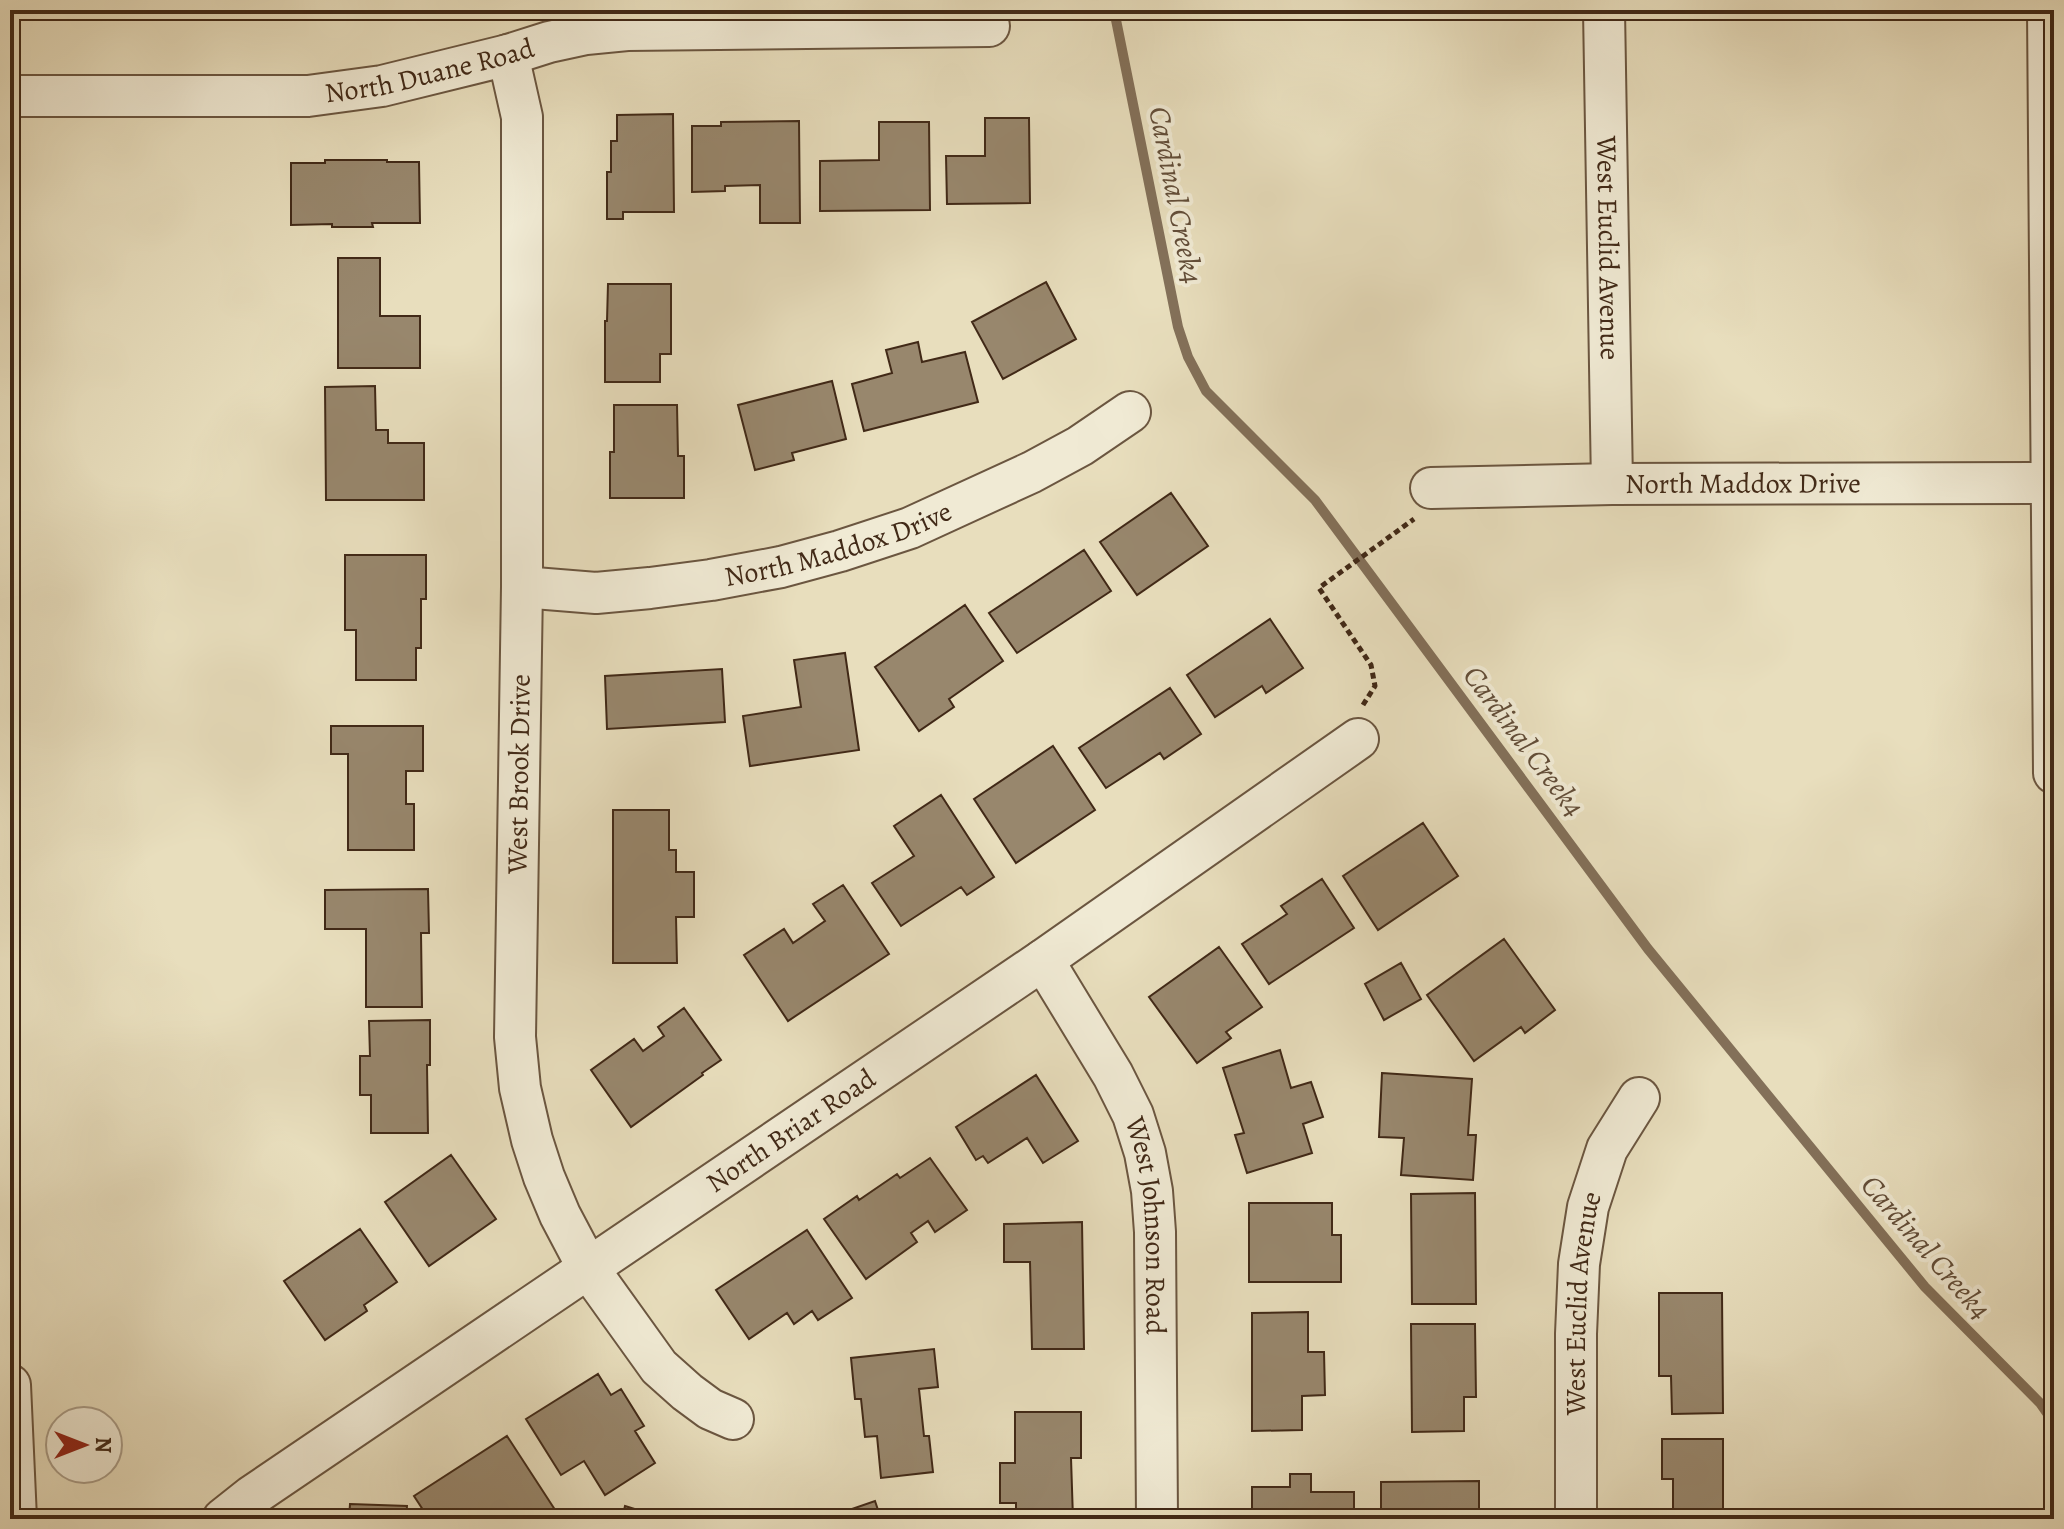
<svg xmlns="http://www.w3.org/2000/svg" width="2064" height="1529" font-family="Alegreya,serif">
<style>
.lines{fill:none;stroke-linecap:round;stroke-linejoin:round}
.stream{stroke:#837059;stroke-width:10}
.building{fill:#98876d;stroke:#412917;stroke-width:2}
.street-casing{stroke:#6b5640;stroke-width:44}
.path{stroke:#412917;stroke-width:5;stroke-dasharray:6 4;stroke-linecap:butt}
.street{stroke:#f0ead4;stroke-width:40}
.labels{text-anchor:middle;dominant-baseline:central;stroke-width:8;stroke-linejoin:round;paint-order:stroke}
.street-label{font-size:28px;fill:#412917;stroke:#f0ead4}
.water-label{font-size:30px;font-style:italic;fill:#624d38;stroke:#f0ead4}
</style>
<rect width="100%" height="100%" fill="#e8debd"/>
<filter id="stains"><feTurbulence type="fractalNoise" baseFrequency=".0025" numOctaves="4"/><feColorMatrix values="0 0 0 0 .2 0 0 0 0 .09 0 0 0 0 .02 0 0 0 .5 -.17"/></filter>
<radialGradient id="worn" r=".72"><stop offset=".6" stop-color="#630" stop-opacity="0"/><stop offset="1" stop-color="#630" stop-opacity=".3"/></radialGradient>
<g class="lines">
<!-- stream -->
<path class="stream" d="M 1114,10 L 1178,327 L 1188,357 L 1206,391 L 1315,500 L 1648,949 L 1925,1287 L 2040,1403 L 2054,1423"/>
</g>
<!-- building -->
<path class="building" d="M 673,114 L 674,212 L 623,212 L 623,219 L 607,219 L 607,172 L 611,172 L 611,141 L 617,141 L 617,115 Z
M 985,118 L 1029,118 L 1030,203 L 947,204 L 946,156 L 985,156 Z
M 799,121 L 800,223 L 760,223 L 760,185 L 725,186 L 725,191 L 692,192 L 692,126 L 721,126 L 721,122 Z
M 879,122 L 929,122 L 930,210 L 820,211 L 820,161 L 879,160 Z
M 325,160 L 387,160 L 387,162 L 419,162 L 420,223 L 372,223 L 373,227 L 332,227 L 332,224 L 291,225 L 291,163 L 325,163 Z
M 338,258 L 380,258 L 380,316 L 420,316 L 420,368 L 338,368 Z
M 1046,282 L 1076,339 L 1003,379 L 972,322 Z
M 608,284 L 671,284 L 671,354 L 660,354 L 660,382 L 605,382 L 605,321 L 607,321 Z
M 918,342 L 922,362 L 965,352 L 978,402 L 864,431 L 852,384 L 892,373 L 886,350 Z
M 832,381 L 846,439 L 792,453 L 794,460 L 755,470 L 738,405 Z
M 375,386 L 376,430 L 388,430 L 388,443 L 424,443 L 424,500 L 326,500 L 325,387 Z
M 614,405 L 677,405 L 678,456 L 684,456 L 684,498 L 610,498 L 610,452 L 614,452 Z
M 1171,493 L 1208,546 L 1137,595 L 1100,542 Z
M 1084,550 L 1111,591 L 1017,653 L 989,613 Z
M 345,555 L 426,555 L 426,599 L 421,599 L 421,648 L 416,648 L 416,680 L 356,680 L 356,630 L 345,630 Z
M 965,605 L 1003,661 L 949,699 L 954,707 L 919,731 L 875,667 Z
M 1270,619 L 1303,668 L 1266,693 L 1262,686 L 1215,717 L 1187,675 Z
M 845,653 L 859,750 L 750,766 L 743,716 L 801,707 L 794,660 Z
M 722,669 L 725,722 L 607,729 L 605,676 Z
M 1170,688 L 1201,734 L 1164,759 L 1160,753 L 1106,788 L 1079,748 Z
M 331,726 L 423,726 L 423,771 L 406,771 L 406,804 L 414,804 L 414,850 L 348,850 L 348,754 L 331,754 Z
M 1053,746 L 1095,810 L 1016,863 L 974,799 Z
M 941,795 L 994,877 L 967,895 L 961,887 L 901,926 L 872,883 L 914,856 L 894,826 Z
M 613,810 L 669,810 L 669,850 L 676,850 L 676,872 L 694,872 L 694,917 L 676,917 L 677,963 L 613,963 Z
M 1423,823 L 1458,876 L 1378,930 L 1343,876 Z
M 1322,879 L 1354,928 L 1269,984 L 1242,944 L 1287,914 L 1281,906 Z
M 843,885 L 889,954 L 788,1021 L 744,955 L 784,929 L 793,943 L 825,921 L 813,904 Z
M 428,889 L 429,933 L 421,933 L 422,1007 L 366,1007 L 366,929 L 325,929 L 325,890 Z
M 1504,939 L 1555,1010 L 1525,1033 L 1521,1027 L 1474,1061 L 1427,995 Z
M 1219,947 L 1262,1007 L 1226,1032 L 1231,1038 L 1197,1063 L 1149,997 Z
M 1401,963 L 1421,999 L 1384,1020 L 1365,984 Z
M 684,1008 L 721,1060 L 702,1073 L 703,1075 L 631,1127 L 591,1070 L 634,1039 L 643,1051 L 664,1036 L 658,1027 Z
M 430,1020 L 430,1065 L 427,1065 L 428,1133 L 371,1133 L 371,1095 L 360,1095 L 360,1056 L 370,1056 L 369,1021 Z
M 1280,1050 L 1291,1088 L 1311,1082 L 1323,1117 L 1303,1124 L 1312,1153 L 1247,1173 L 1235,1135 L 1244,1133 L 1223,1068 Z
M 1382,1073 L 1472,1079 L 1468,1135 L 1476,1135 L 1473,1180 L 1401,1175 L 1404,1138 L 1379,1137 Z
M 1036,1075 L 1078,1141 L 1043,1163 L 1027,1138 L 988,1163 L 983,1156 L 976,1160 L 956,1127 Z
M 451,1155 L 496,1219 L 429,1266 L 385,1202 Z
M 930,1158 L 967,1210 L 935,1232 L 928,1221 L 911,1233 L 917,1242 L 866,1279 L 824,1219 L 857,1196 L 859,1200 L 897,1174 L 900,1178 Z
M 1475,1193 L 1476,1304 L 1412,1304 L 1411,1194 Z
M 1249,1203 L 1332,1203 L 1332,1235 L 1341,1235 L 1341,1282 L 1249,1282 Z
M 1082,1222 L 1084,1349 L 1032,1349 L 1030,1262 L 1004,1262 L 1004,1224 Z
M 360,1229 L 397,1282 L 364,1305 L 367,1311 L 325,1340 L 284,1281 Z
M 807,1230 L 852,1298 L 818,1320 L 812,1311 L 794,1324 L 787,1313 L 749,1339 L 716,1290 Z
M 1659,1293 L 1722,1293 L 1723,1413 L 1672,1414 L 1671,1376 L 1659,1376 Z
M 1308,1312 L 1308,1352 L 1324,1352 L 1325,1395 L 1302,1396 L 1302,1430 L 1252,1431 L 1252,1313 Z
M 1411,1324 L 1475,1324 L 1476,1397 L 1464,1397 L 1464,1431 L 1412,1432 Z
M 934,1349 L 938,1387 L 919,1389 L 924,1436 L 929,1436 L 933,1472 L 881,1478 L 877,1436 L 865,1437 L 861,1399 L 855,1399 L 851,1358 Z
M 598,1374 L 611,1395 L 621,1389 L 644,1426 L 635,1431 L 655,1463 L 605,1495 L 584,1461 L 561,1475 L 526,1419 Z
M 1015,1412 L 1081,1412 L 1081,1458 L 1071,1458 L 1073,1519 L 1016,1519 L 1016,1503 L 1000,1503 L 1000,1463 L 1015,1463 Z
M 507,1436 L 561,1519 L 429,1519 L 414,1496 Z
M 1662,1439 L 1723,1439 L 1723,1519 L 1673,1519 L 1673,1479 L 1662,1479 Z
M 1290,1474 L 1311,1474 L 1311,1492 L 1354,1492 L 1354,1519 L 1252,1519 L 1252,1487 L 1290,1487 Z
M 1479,1481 L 1479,1519 L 1381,1519 L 1381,1482 Z
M 875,1501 L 881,1519 L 823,1519 Z
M 350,1504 L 407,1506 L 406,1519 L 349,1519 Z
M 625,1506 L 657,1516 L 659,1511 L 685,1519 L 622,1519 Z"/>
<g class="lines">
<defs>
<g id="street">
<path id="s1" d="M 1604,10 L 1612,484"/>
<path d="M 2048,10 L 2054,773"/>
<path d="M 508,55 L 522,117 L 522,587 L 515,1037 L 520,1088 L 532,1140 L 544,1177 L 560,1215 L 588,1268 L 659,1367 L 687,1392 L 710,1409 L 733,1419"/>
<path id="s2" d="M 10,96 L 308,96 L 382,86 L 508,55 L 549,42 L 586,34 L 627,30 L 989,26"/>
<path id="s3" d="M 1431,488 L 1612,484 L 2054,483"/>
<path id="s4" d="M 522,587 L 596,593 L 650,588 L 711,580 L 781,567 L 840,551 L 910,528 L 1032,472 L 1080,446 L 1130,412"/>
<path id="s5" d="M 1043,960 L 1113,1075 L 1133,1115 L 1145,1153 L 1152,1191 L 1155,1232 L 1157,1519"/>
<path d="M 10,1385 L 16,1519"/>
<path id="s6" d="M 223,1519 L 252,1496 L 1043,960 L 1358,739"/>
<path id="s7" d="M 1576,1519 L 1576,1334 L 1579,1264 L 1588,1207 L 1607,1149 L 1639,1098"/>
</g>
</defs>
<!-- street casing -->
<use href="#street" class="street-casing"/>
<!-- path -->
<path class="path" d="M 1363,705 L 1375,686 L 1371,665 L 1319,588 L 1414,519"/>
<!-- street -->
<use href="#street" class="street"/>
</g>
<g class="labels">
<!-- street labels -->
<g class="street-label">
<text stroke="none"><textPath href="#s2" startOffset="422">North Duane Road</textPath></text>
<text stroke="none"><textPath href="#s1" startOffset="238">West Euclid Avenue</textPath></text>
<text stroke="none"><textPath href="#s3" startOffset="312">North Maddox Drive</textPath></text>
<text stroke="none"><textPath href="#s4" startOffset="322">North Maddox Drive</textPath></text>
<text transform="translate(519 774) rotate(-89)">West Brook Drive</text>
<text stroke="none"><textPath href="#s6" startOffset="688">North Briar Road</textPath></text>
<text stroke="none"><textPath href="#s5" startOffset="292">West Johnson Road</textPath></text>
<text stroke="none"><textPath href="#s7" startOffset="216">West Euclid Avenue</textPath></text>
</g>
<!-- water labels -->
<g class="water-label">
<text transform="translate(1176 195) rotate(79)">Cardinal Creek4</text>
<text transform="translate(1524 741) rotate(53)">Cardinal Creek4</text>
<text transform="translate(1926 1247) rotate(49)">Cardinal Creek4</text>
</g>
</g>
<!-- margin -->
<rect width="2064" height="1529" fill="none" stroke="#e8debd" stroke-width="40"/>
<rect x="12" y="12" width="2040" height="1505" fill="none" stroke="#412917" stroke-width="4"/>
<rect x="20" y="20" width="2024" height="1489" fill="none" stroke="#412917" stroke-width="2"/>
<!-- north arrow -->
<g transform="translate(84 1445) rotate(90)"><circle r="38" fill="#f0ead4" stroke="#aa9d88" stroke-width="2"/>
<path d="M0-6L14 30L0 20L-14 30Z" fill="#8f2418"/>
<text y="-12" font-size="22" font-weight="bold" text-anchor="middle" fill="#412917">N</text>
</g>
<rect width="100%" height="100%" filter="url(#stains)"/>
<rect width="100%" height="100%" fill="url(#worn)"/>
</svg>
